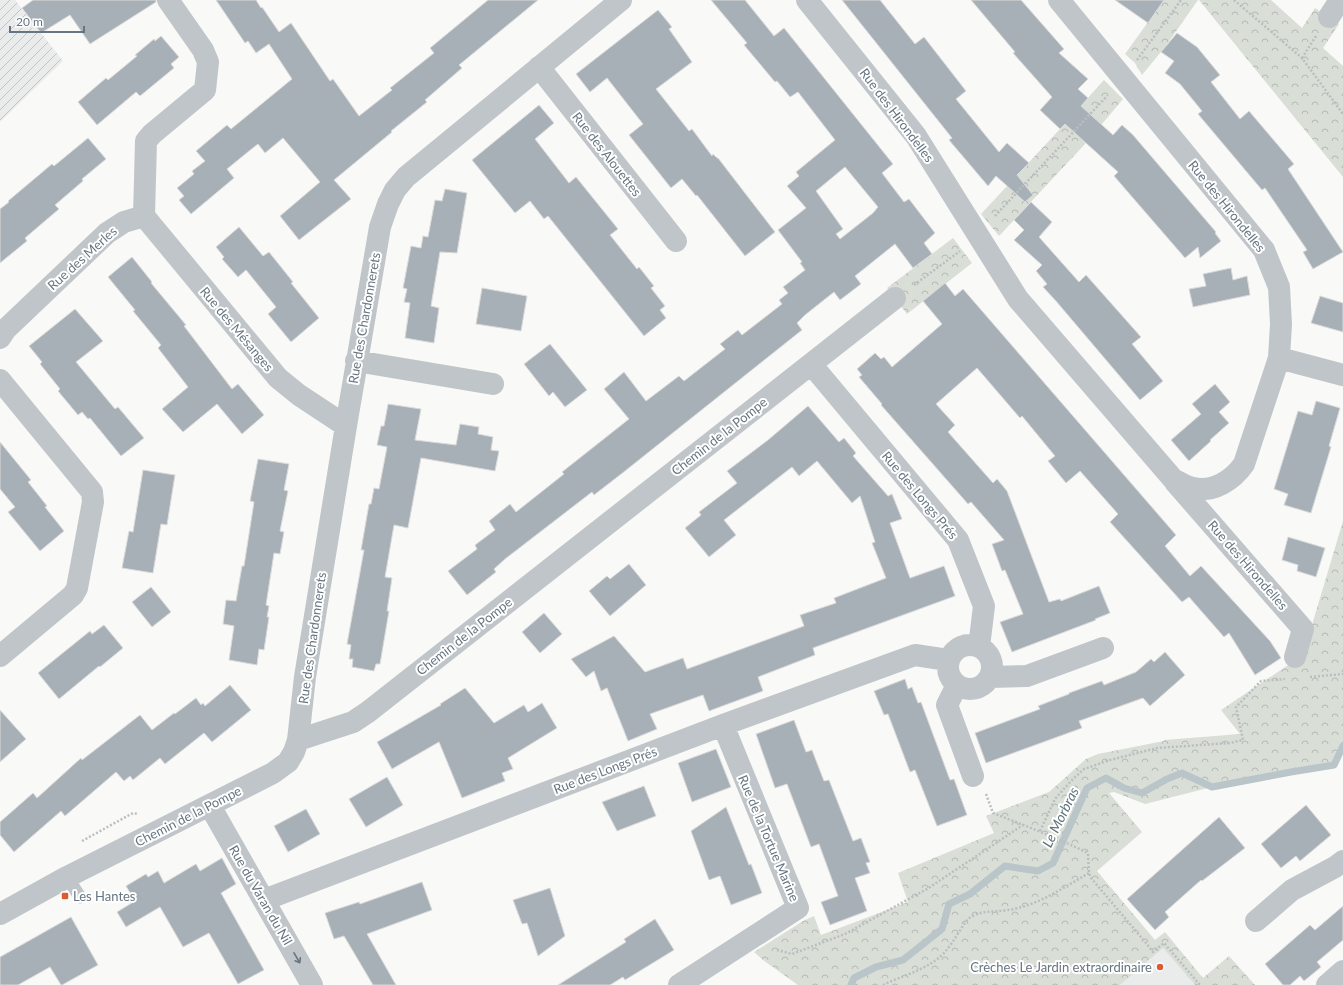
<svg xmlns="http://www.w3.org/2000/svg" width="1343" height="985" font-family="Lato,sans-serif">
<style>
.built{fill:#eaebeb}
.industrial{fill:url(#industrial-furrows)}
.park{fill:url(#park-crowns)}
.lines{fill:none;stroke-linecap:round;stroke-linejoin:round}
.stream{stroke:#b9c5c9;stroke-width:7}
.building{fill:#a8b0b7;stroke:#dbdbda;fill-rule:evenodd}
.path{stroke:#bbbec1;stroke-width:2.5;stroke-dasharray:2 2;stroke-linecap:butt}
.service{stroke:#c0c5c9;stroke-width:13}
.minor{stroke:#c0c5c9;stroke-width:22}
.oneway{stroke:#667581}
.poi-dot{fill:#dd5b34;stroke:#fff;stroke-width:1.5}
.labels{text-anchor:middle;dominant-baseline:central;stroke-width:4;stroke-linejoin:round;paint-order:stroke}
.street-label{font-size:13px;fill:#667581;stroke:#fff}
.poi-label{font-size:13px;fill:#667581;stroke:#fff;text-anchor:start}
.water-label{font-size:14px;font-style:italic;fill:#60747b;stroke:#fff}
</style>
<defs>
<pattern id="industrial-furrows" width="10" height="10" patternUnits="userSpaceOnUse"><rect width="10" height="10" fill="#eaebeb"/><path d="M-1 1l2-2M0 10L10 0M9 11l2-2" fill="none" stroke="#c1c3c4"/></pattern>
<pattern id="park-crowns" width="20" height="18" patternUnits="userSpaceOnUse"><rect width="20" height="18" fill="#d9ded7"/><path d="M2 6a3 3 0 1 1 6 0M12 15a3 3 0 1 1 6 0" fill="none" stroke="#b4b9b4"/></pattern>
</defs>
<rect width="100%" height="100%" fill="#f9f9f7"/>
<!-- built -->
<path class="built" d="M 1163,948 L 1195,985 L 1120,985 Z"/>
<!-- industrial -->
<path class="industrial" d="M 0,0 L 15,0 L 63,61 L 0,122 Z"/>
<!-- park -->
<path class="park" d="M 1164,0 L 1198,0 L 1165,47 L 1142,75 L 1135,63 L 1125,54 Z
M 1199,0 L 1271,0 L 1302,28 L 1315,8 L 1339,24 L 1323,48 L 1343,66 L 1343,177 Z
M 1104,80 L 1123,99 L 1086,143 L 999,236 L 981,214 L 1060,129 Z
M 953,238 L 972,263 L 907,314 L 887,288 Z
M 1343,521 L 1343,746 L 1334,765 L 1291,772 L 1212,787 L 1145,804 L 1114,792 L 1109,793 L 1142,832 L 1097,871 L 1155,940 L 1165,932 L 1203,978 L 1229,956 L 1255,985 L 1195,985 L 1163,948 L 1120,985 L 798,985 L 763,960 L 754,952 L 803,921 L 814,916 L 821,935 L 908,902 L 898,873 L 994,833 L 986,816 L 1049,792 L 1086,759 L 1098,754 L 1164,741 L 1164,740 L 1240,734 L 1221,710 L 1303,655 Z"/>
<g class="lines">
<!-- stream -->
<path class="stream" d="M 851,985 L 854,978 L 876,967 L 903,960 L 942,929 L 949,904 L 970,894 L 1005,866 L 1038,871 L 1053,863 L 1087,788 L 1106,778 L 1124,788 L 1142,793 L 1167,779 L 1182,773 L 1212,787 L 1291,772 L 1334,765 L 1343,746"/>
</g>
<!-- building -->
<path class="building" d="M 33,0 L 156,0 L 156,2 L 90,44 L 70,15 L 41,33 L 22,8 Z
M 216,0 L 256,0 L 261,8 L 262,7 L 279,32 L 291,23 L 330,81 L 333,79 L 359,116 L 392,90 L 390,88 L 434,53 L 430,48 L 488,0 L 538,0 L 459,65 L 462,68 L 425,100 L 427,102 L 391,131 L 392,132 L 334,180 L 351,199 L 299,240 L 280,216 L 320,182 L 283,138 L 265,153 L 258,144 L 249,151 L 227,169 L 234,178 L 191,214 L 179,200 L 184,196 L 177,188 L 194,174 L 192,171 L 205,161 L 196,151 L 227,125 L 231,129 L 292,79 L 269,44 L 256,53 L 248,41 L 245,43 Z
M 711,0 L 745,0 L 774,36 L 784,28 L 893,164 L 882,173 L 904,202 L 909,199 L 935,233 L 924,243 L 932,254 L 913,268 L 895,244 L 855,276 L 861,284 L 840,300 L 834,292 L 805,315 L 797,323 L 802,330 L 625,471 L 594,495 L 592,492 L 505,559 L 494,569 L 496,572 L 467,595 L 448,571 L 477,549 L 475,545 L 495,530 L 489,521 L 510,504 L 516,512 L 564,474 L 562,472 L 629,419 L 604,389 L 624,372 L 646,401 L 679,376 L 684,381 L 725,349 L 720,344 L 738,330 L 742,335 L 782,304 L 779,300 L 788,293 L 783,287 L 805,270 L 800,263 L 802,262 L 778,230 L 806,208 L 787,186 L 799,176 L 796,172 L 835,140 L 798,92 L 790,97 L 777,81 L 775,82 L 744,45 L 747,43 ZM 845,167 L 878,207 L 873,213 L 840,239 L 836,234 L 843,229 L 816,191 Z
M 842,0 L 880,0 L 915,44 L 924,37 L 966,91 L 956,99 L 999,152 L 1007,143 L 1029,163 L 1017,175 L 1033,195 L 1025,202 L 996,176 L 988,186 L 949,140 L 952,138 Z
M 971,0 L 1021,0 L 1064,49 L 1059,53 L 1088,79 L 1078,89 L 1088,98 L 1081,106 L 1113,135 L 1122,125 L 1133,135 L 1216,232 L 1215,233 L 1221,241 L 1200,258 L 1198,247 L 1185,258 L 1114,176 L 1118,172 L 1065,124 L 1060,129 L 1040,110 L 1052,97 L 1013,53 L 1015,52 Z
M 1115,0 L 1164,0 L 1148,23 Z
M 658,10 L 672,27 L 669,29 L 692,62 L 656,89 L 689,131 L 692,129 L 712,156 L 713,154 L 717,158 L 718,158 L 775,232 L 745,256 L 697,195 L 696,196 L 682,179 L 671,188 L 629,135 L 643,124 L 607,78 L 590,92 L 576,74 Z
M 1177,33 L 1197,47 L 1220,75 L 1211,82 L 1240,119 L 1249,111 L 1294,164 L 1288,169 L 1343,252 L 1313,269 L 1303,252 L 1307,250 L 1265,188 L 1262,190 L 1198,114 L 1202,111 L 1180,84 L 1165,73 L 1174,61 L 1161,52 Z
M 161,36 L 179,57 L 171,64 L 174,68 L 140,96 L 136,92 L 97,125 L 78,102 L 106,78 L 108,80 L 137,56 L 135,55 L 154,39 L 155,41 Z
M 539,105 L 554,123 L 535,139 L 569,183 L 576,177 L 618,229 L 610,235 L 637,269 L 639,267 L 654,286 L 651,288 L 665,306 L 660,310 L 666,318 L 644,336 L 548,216 L 544,219 L 530,201 L 515,213 L 472,160 Z
M 88,138 L 106,159 L 82,179 L 83,181 L 55,205 L 59,209 L 25,238 L 27,241 L 0,263 L 0,209 L 9,202 L 8,201 L 52,164 L 54,166 Z
M 445,189 L 467,193 L 457,253 L 440,252 L 431,306 L 439,308 L 434,343 L 405,338 L 410,303 L 404,302 L 407,289 L 403,288 L 411,246 L 421,248 L 423,236 L 428,237 L 435,200 L 442,201 Z
M 1031,202 L 1052,222 L 1039,237 L 1079,282 L 1086,275 L 1141,337 L 1132,344 L 1163,381 L 1140,400 L 1056,301 L 1043,287 L 1047,284 L 1036,271 L 1042,265 L 1014,240 L 1024,230 L 1014,220 Z
M 239,227 L 263,256 L 269,252 L 293,282 L 291,283 L 319,318 L 291,342 L 268,314 L 276,307 L 246,270 L 238,277 L 222,259 L 224,257 L 216,247 Z
M 132,257 L 152,282 L 151,283 L 186,325 L 184,326 L 232,389 L 238,384 L 264,415 L 242,434 L 217,404 L 183,432 L 162,409 L 188,387 L 158,348 L 161,345 L 133,311 L 135,310 L 108,277 Z
M 1231,268 L 1233,280 L 1247,276 L 1250,295 L 1193,307 L 1189,289 L 1206,286 L 1203,274 Z
M 945,283 L 955,296 L 963,289 L 1176,535 L 1165,546 L 1190,576 L 1201,566 L 1270,641 L 1281,658 L 1255,675 L 1229,633 L 1224,637 L 1189,597 L 1182,602 L 1110,522 L 1118,514 L 1080,471 L 1066,483 L 1048,461 L 1055,456 L 1022,416 L 1020,418 L 977,368 L 936,404 L 955,425 L 948,432 L 993,483 L 997,479 L 1007,491 L 1049,602 L 1060,599 L 1061,601 L 1099,586 L 1110,613 L 1095,619 L 1096,620 L 1012,652 L 1000,622 L 1023,614 L 1005,570 L 1002,571 L 992,544 L 1004,540 L 971,502 L 968,504 L 881,405 L 882,404 L 859,377 L 862,375 L 857,369 L 875,353 L 881,359 L 884,357 L 892,367 L 942,324 L 923,301 Z
M 482,288 L 527,296 L 521,331 L 476,324 Z
M 1320,296 L 1343,303 L 1343,332 L 1311,323 Z
M 75,309 L 103,341 L 76,362 L 115,409 L 118,407 L 144,438 L 121,456 L 90,418 L 88,419 L 82,412 L 78,415 L 58,391 L 60,389 L 40,364 L 42,362 L 29,346 Z
M 550,344 L 587,390 L 565,407 L 553,392 L 549,396 L 524,364 Z
M 1215,384 L 1230,402 L 1219,412 L 1229,423 L 1210,440 L 1211,441 L 1189,461 L 1171,440 L 1201,414 L 1192,404 Z
M 1316,401 L 1340,408 L 1329,446 L 1331,447 L 1311,513 L 1284,505 L 1288,494 L 1274,489 L 1298,411 L 1312,415 Z
M 388,404 L 421,409 L 415,440 L 456,445 L 460,424 L 479,427 L 478,434 L 493,437 L 491,450 L 499,451 L 495,471 L 421,458 L 408,528 L 394,525 L 385,577 L 392,578 L 387,611 L 389,611 L 380,664 L 376,664 L 374,671 L 352,667 L 353,659 L 349,659 L 351,645 L 347,644 L 364,550 L 361,550 L 369,504 L 371,504 L 374,488 L 379,489 L 387,447 L 377,445 L 381,426 L 384,426 Z
M 808,406 L 839,442 L 844,438 L 856,453 L 853,456 L 888,496 L 892,494 L 902,519 L 890,523 L 910,578 L 944,566 L 955,596 L 813,648 L 815,655 L 758,677 L 763,691 L 709,711 L 703,695 L 650,714 L 657,729 L 628,741 L 607,688 L 601,691 L 594,671 L 586,677 L 571,659 L 614,636 L 645,672 L 683,658 L 687,669 L 804,626 L 800,615 L 836,603 L 834,598 L 886,578 L 872,543 L 875,542 L 860,496 L 852,503 L 817,461 L 799,476 L 792,467 L 724,520 L 736,535 L 709,557 L 685,528 L 701,515 L 699,512 L 737,483 L 727,471 L 768,440 Z
M 0,442 L 31,480 L 28,482 L 47,506 L 45,507 L 64,531 L 40,551 L 8,512 L 15,507 L 0,489 Z
M 258,459 L 289,464 L 284,490 L 288,491 L 280,531 L 284,532 L 280,554 L 274,553 L 266,605 L 269,606 L 267,617 L 269,617 L 264,650 L 259,649 L 257,665 L 229,660 L 234,626 L 223,624 L 226,600 L 236,601 L 242,566 L 244,566 L 254,502 L 250,501 Z
M 143,470 L 175,475 L 167,525 L 161,524 L 153,573 L 122,568 L 129,531 L 133,532 Z
M 1288,537 L 1325,548 L 1316,577 L 1297,571 L 1298,565 L 1282,560 Z
M 629,564 L 646,585 L 610,616 L 589,591 L 607,576 L 610,579 Z
M 151,587 L 171,612 L 152,627 L 132,602 Z
M 544,613 L 562,634 L 540,653 L 522,632 Z
M 104,625 L 123,648 L 100,667 L 99,666 L 59,699 L 38,673 L 90,631 L 92,634 Z
M 1165,652 L 1185,675 L 1150,706 L 1143,698 L 1079,721 L 1082,728 L 986,763 L 975,733 L 1040,709 L 1038,706 L 1069,694 L 1069,693 L 1102,681 L 1104,685 L 1136,672 L 1151,659 L 1154,662 Z
M 905,679 L 908,689 L 912,687 L 918,703 L 921,702 L 950,780 L 954,779 L 967,815 L 937,826 L 915,770 L 910,772 L 888,714 L 884,715 L 874,691 Z
M 230,685 L 251,710 L 212,742 L 204,733 L 165,764 L 160,758 L 133,780 L 130,776 L 124,781 L 116,772 L 65,816 L 61,811 L 14,852 L 0,835 L 0,822 L 33,793 L 37,798 L 81,758 L 82,760 L 140,715 L 152,730 L 174,713 L 175,714 L 196,698 L 201,705 L 203,703 L 205,706 Z
M 465,688 L 494,723 L 524,705 L 528,712 L 542,703 L 557,728 L 508,758 L 513,769 L 502,773 L 505,781 L 462,798 L 439,742 L 392,769 L 377,742 L 441,705 L 440,704 Z
M 0,710 L 26,739 L 0,762 Z
M 794,720 L 806,752 L 812,750 L 824,781 L 829,780 L 853,841 L 861,838 L 870,862 L 866,863 L 870,873 L 855,878 L 867,911 L 830,925 L 821,902 L 838,896 L 819,844 L 811,847 L 787,784 L 775,788 L 756,734 Z
M 716,749 L 731,787 L 692,802 L 678,763 Z
M 387,777 L 403,805 L 366,827 L 349,799 Z
M 644,786 L 656,816 L 617,831 L 602,802 Z
M 1306,805 L 1331,835 L 1300,861 L 1296,856 L 1281,868 L 1261,844 Z
M 726,807 L 749,865 L 751,864 L 762,893 L 731,905 L 720,876 L 709,880 L 691,831 Z
M 306,809 L 320,834 L 288,852 L 274,826 Z
M 1219,817 L 1245,848 L 1202,881 L 1201,880 L 1165,912 L 1169,917 L 1155,930 L 1127,899 Z
M 222,858 L 236,884 L 221,893 L 264,970 L 238,984 L 209,933 L 183,947 L 160,907 L 126,927 L 117,912 L 135,901 L 126,886 L 146,874 L 148,877 L 158,871 L 164,883 L 196,864 L 200,871 Z
M 422,882 L 432,910 L 367,934 L 396,985 L 373,985 L 344,936 L 334,939 L 325,913 L 359,902 L 360,904 Z
M 550,888 L 565,936 L 538,956 L 527,923 L 522,924 L 513,900 Z
M 1343,906 L 1343,940 L 1317,962 L 1321,967 L 1304,981 L 1300,976 L 1290,985 L 1283,985 L 1265,964 L 1310,925 L 1315,930 Z
M 71,917 L 98,965 L 62,985 L 61,985 L 50,967 L 18,985 L 0,985 L 0,957 Z
M 655,919 L 674,950 L 625,980 L 623,977 L 610,985 L 558,985 L 626,942 L 624,939 Z"/>
<g class="lines">
<!-- path -->
<path class="path" d="M 1234,0 L 1302,58 L 1343,114
M 1302,58 L 1316,36
M 1137,60 L 1181,0
M 995,216 L 1107,96
M 914,285 L 960,251
M 1310,677 L 1343,674
M 986,794 L 993,813 L 1056,838 L 1086,852 L 1088,854 L 1089,873 L 1091,878 L 1146,943 L 1153,952 L 1164,943 L 1200,985
M 1040,831 L 1055,799 L 1071,781 L 1084,769 L 1110,760 L 1157,748 L 1230,743 L 1243,740 L 1236,707 L 1261,681 L 1285,679
M 82,841 L 133,813 L 138,814
M 777,950 L 792,954 L 845,934 L 927,889 L 1023,825
M 883,985 C 903,975 927,970 943,954 C 953,944 959,930 968,919 C 982,909 992,913 1007,910 C 1012,910 1017,908 1022,907 C 1046,900 1068,885 1089,873"/>
<!-- service -->
<path class="service" d="M 67,877 L 80,897"/>
<!-- minor -->
<path class="minor" d="M 807,0 L 916,136 L 1018,299 L 1173,479 C 1179,482 1186,487 1193,488 C 1213,493 1233,480 1244,464 L 1279,358 L 1281,324 L 1279,287 L 1264,250 L 1059,0
M 1329,17 L 1340,0
M 539,67 L 676,241
M 144,216 L 278,378 L 299,395 L 346,426
M 0,338 L 6,329 L 107,233 L 124,222 L 144,216 L 146,141 L 152,134 L 205,90 L 208,62 L 203,50 L 168,0
M 1279,358 L 1343,375
M 356,361 L 493,384
M 811,364 L 958,540 L 984,606 L 979,647
M 0,380 L 92,492 L 93,502 L 77,588 L 73,595 L 0,656
M 1175,482 L 1303,629 L 1295,657
M948 667a22 22 0 1 1 44 0a22 22 0 1 1-44 0Z
M 990,677 L 1027,676 L 1103,648
M 957,685 L 947,705 L 973,776
M 298,740 L 353,722 L 368,712 L 895,298
M 210,806 L 312,985
M 264,900 L 723,725 L 915,655 L 948,660
M 0,914 L 67,877 L 273,773 L 288,762 L 294,752 L 298,740 L 305,677 L 346,426 L 380,227 L 388,204 L 395,190 L 406,177 L 621,0
M 1256,921 L 1292,890 L 1335,867 L 1343,861
M 679,985 L 798,908 L 723,725
M 1327,985 L 1343,971"/>
</g>
<!-- one-way arrows -->
<defs><path id="oneway-shaft" d="M-6 0H5M1.5-3L5.5 0L1.5 3" fill="none" stroke-width="1.6" stroke-linecap="round" stroke-linejoin="round"/></defs>
<use class="oneway" href="#oneway-shaft" transform="translate(297 958) rotate(60)"/>
<!-- markers -->
<g class="poi-dot">
<rect x="61" y="892" width="8" height="8" rx="2"/>
<circle cx="1160" cy="967" r="4"/>
</g>
<g class="labels">
<!-- street labels -->
<g class="street-label">
<text transform="translate(897 115) rotate(53)">Rue des Hirondelles</text>
<text transform="translate(607 154) rotate(52)">Rue des Alouettes</text>
<text transform="translate(1227 206) rotate(51)">Rue des Hirondelles</text>
<text transform="translate(82 258) rotate(-42)">Rue des Merles</text>
<text transform="translate(364 318) rotate(-80)">Rue des Chardonnerets</text>
<text transform="translate(237 329) rotate(50)">Rue des Mésanges</text>
<text transform="translate(719 436) rotate(-38)">Chemin de la Pompe</text>
<text transform="translate(920 495) rotate(50)">Rue des Longs Prés</text>
<text transform="translate(1248 565) rotate(49)">Rue des Hirondelles</text>
<text transform="translate(464 636) rotate(-38)">Chemin de la Pompe</text>
<text transform="translate(312 638) rotate(-82)">Rue des Chardonnerets</text>
<text transform="translate(605 770) rotate(-21)">Rue des Longs Prés</text>
<text transform="translate(188 816) rotate(-27)">Chemin de la Pompe</text>
<text transform="translate(769 838) rotate(67)">Rue de la Tortue Marine</text>
<text transform="translate(261 895) rotate(60)">Rue du Varan du Nil</text>
</g>
<!-- poi labels -->
<g class="poi-label">
<text x="73" y="896">Les Hantes</text>
<text x="1152" y="967" text-anchor="end">Crèches Le Jardin extraordinaire</text>
</g>
<!-- water labels -->
<g class="water-label">
<text transform="translate(1060 817) rotate(-64)">Le Morbras</text>
</g>
</g>
<!-- scale -->
<path d="M10 26v6h74v-6" fill="none" stroke="#667581" stroke-width="2"/>
<text x="16" y="26" font-size="12" fill="#667581" stroke="#ffffff" stroke-width="3" paint-order="stroke">20 m</text>
</svg>
